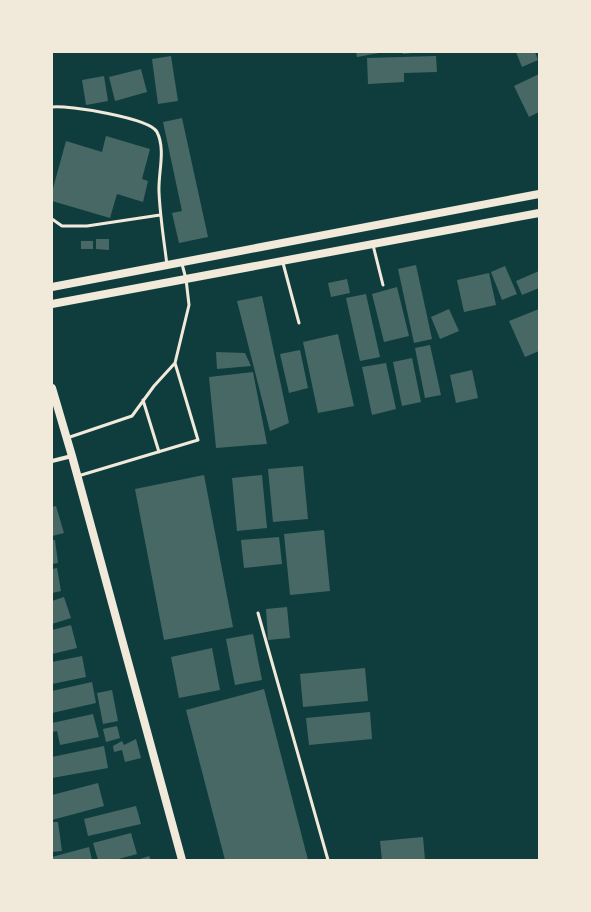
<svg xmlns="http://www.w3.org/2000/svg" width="591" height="912" font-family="'PT Sans',sans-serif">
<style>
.building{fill:#486865}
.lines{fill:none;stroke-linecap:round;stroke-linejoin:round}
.service{stroke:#f1e9da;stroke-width:3}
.minor{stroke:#f1e9da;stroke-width:4}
.secondary{stroke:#f1e9da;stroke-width:8}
</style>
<rect width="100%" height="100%" fill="#0f3d3e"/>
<!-- building -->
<path class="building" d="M 356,52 L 378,52 L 379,53 L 357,57 Z
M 403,52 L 413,52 L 413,53 L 403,54 Z
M 516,52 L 535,52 L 538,60 L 522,67 Z
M 171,56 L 178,101 L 158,104 L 152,59 Z
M 436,56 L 437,72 L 404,73 L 404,82 L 368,84 L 367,58 Z
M 141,69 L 147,92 L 115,101 L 109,77 Z
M 539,74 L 539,112 L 529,117 L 514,86 Z
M 104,76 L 108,101 L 86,105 L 82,80 Z
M 182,118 L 208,237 L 179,243 L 172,213 L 182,211 L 163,122 Z
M 106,136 L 150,149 L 142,179 L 148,181 L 143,202 L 117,194 L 110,218 L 52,201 L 52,192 L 66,141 L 102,152 Z
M 96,239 L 109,239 L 109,250 L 96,249 Z
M 81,241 L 93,241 L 93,249 L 81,249 Z
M 416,265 L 432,339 L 414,343 L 398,269 Z
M 505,266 L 517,294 L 502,300 L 491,272 Z
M 539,271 L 539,288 L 522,295 L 516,281 Z
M 489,273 L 496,305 L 464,312 L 457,280 Z
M 347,279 L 350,293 L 331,297 L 328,283 Z
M 397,287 L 409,336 L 384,342 L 372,294 Z
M 366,294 L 380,357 L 360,361 L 346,298 Z
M 262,296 L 289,423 L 270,431 L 237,301 Z
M 449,309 L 459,331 L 440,339 L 431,317 Z
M 539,309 L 539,351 L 525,357 L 509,321 Z
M 338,334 L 354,406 L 318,413 L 303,342 Z
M 430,345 L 441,395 L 425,398 L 415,348 Z
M 300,350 L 308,388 L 289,393 L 280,354 Z
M 216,352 L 245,353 L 251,366 L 217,369 Z
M 412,358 L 421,402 L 402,406 L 393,362 Z
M 386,363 L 396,409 L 372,415 L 362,367 Z
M 472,370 L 478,398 L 456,403 L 450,375 Z
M 253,372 L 267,444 L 216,448 L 209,377 Z
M 303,466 L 308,519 L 273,522 L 268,469 Z
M 204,475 L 233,627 L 164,640 L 135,489 Z
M 262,475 L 267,528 L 237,531 L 232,478 Z
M 56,506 L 64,533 L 52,536 L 52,507 Z
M 324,530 L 330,591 L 290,595 L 284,534 Z
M 279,537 L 282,564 L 244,568 L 241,540 Z
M 52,540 L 55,540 L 58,563 L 52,564 Z
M 57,568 L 61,591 L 52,593 L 52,569 Z
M 64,597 L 71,618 L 52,624 L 52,601 Z
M 287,607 L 290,638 L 268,640 L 266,609 Z
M 71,625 L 77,648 L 52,654 L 52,630 Z
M 253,634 L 262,680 L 235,685 L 226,639 Z
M 212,648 L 220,690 L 179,698 L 171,657 Z
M 82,656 L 86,677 L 52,684 L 52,662 Z
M 365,668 L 368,701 L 303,707 L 300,674 Z
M 92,682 L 96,703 L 52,713 L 52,691 Z
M 264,689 L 308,860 L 225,860 L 186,710 Z
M 112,690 L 118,721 L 103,724 L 97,693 Z
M 370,712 L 372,739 L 309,745 L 306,718 Z
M 93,714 L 99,737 L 60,745 L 57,731 L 52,732 L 52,723 Z
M 117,726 L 120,738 L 106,742 L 103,729 Z
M 136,739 L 141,758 L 125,762 L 122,750 L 114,752 L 113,746 L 122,741 L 124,745 Z
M 104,746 L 108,768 L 52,778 L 52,757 Z
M 98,783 L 104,806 L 52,820 L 52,795 Z
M 136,806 L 141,824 L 88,836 L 84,819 Z
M 52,822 L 58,822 L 62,851 L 52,852 Z
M 131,833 L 137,854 L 115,860 L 98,860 L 93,843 Z
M 423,837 L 425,860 L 382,860 L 380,841 Z
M 89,847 L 92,860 L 52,860 L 52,857 Z
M 149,856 L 151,860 L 137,860 Z"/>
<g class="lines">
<!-- service -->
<path class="service" d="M 52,107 C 68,105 150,118 157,132 C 166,150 158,173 159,192 C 160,216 164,241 167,265
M 52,219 L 62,226 L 87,226 L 160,215
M 373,245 L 383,285
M 283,263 L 299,323
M 143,400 L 159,452
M 67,438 L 132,416 L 154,386 L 175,363 L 189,305 L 186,279 L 182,264
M 78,476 L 198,440 L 175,363
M 258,613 L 328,860"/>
<!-- minor -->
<path class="minor" d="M 52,461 L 72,456"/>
<!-- secondary -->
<path class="secondary" d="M 52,287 L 539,194
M 52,304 L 539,213
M 52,388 L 72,456 L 182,860"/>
</g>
<!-- border -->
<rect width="591" height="912" fill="none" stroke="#f1e9da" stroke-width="106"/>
</svg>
